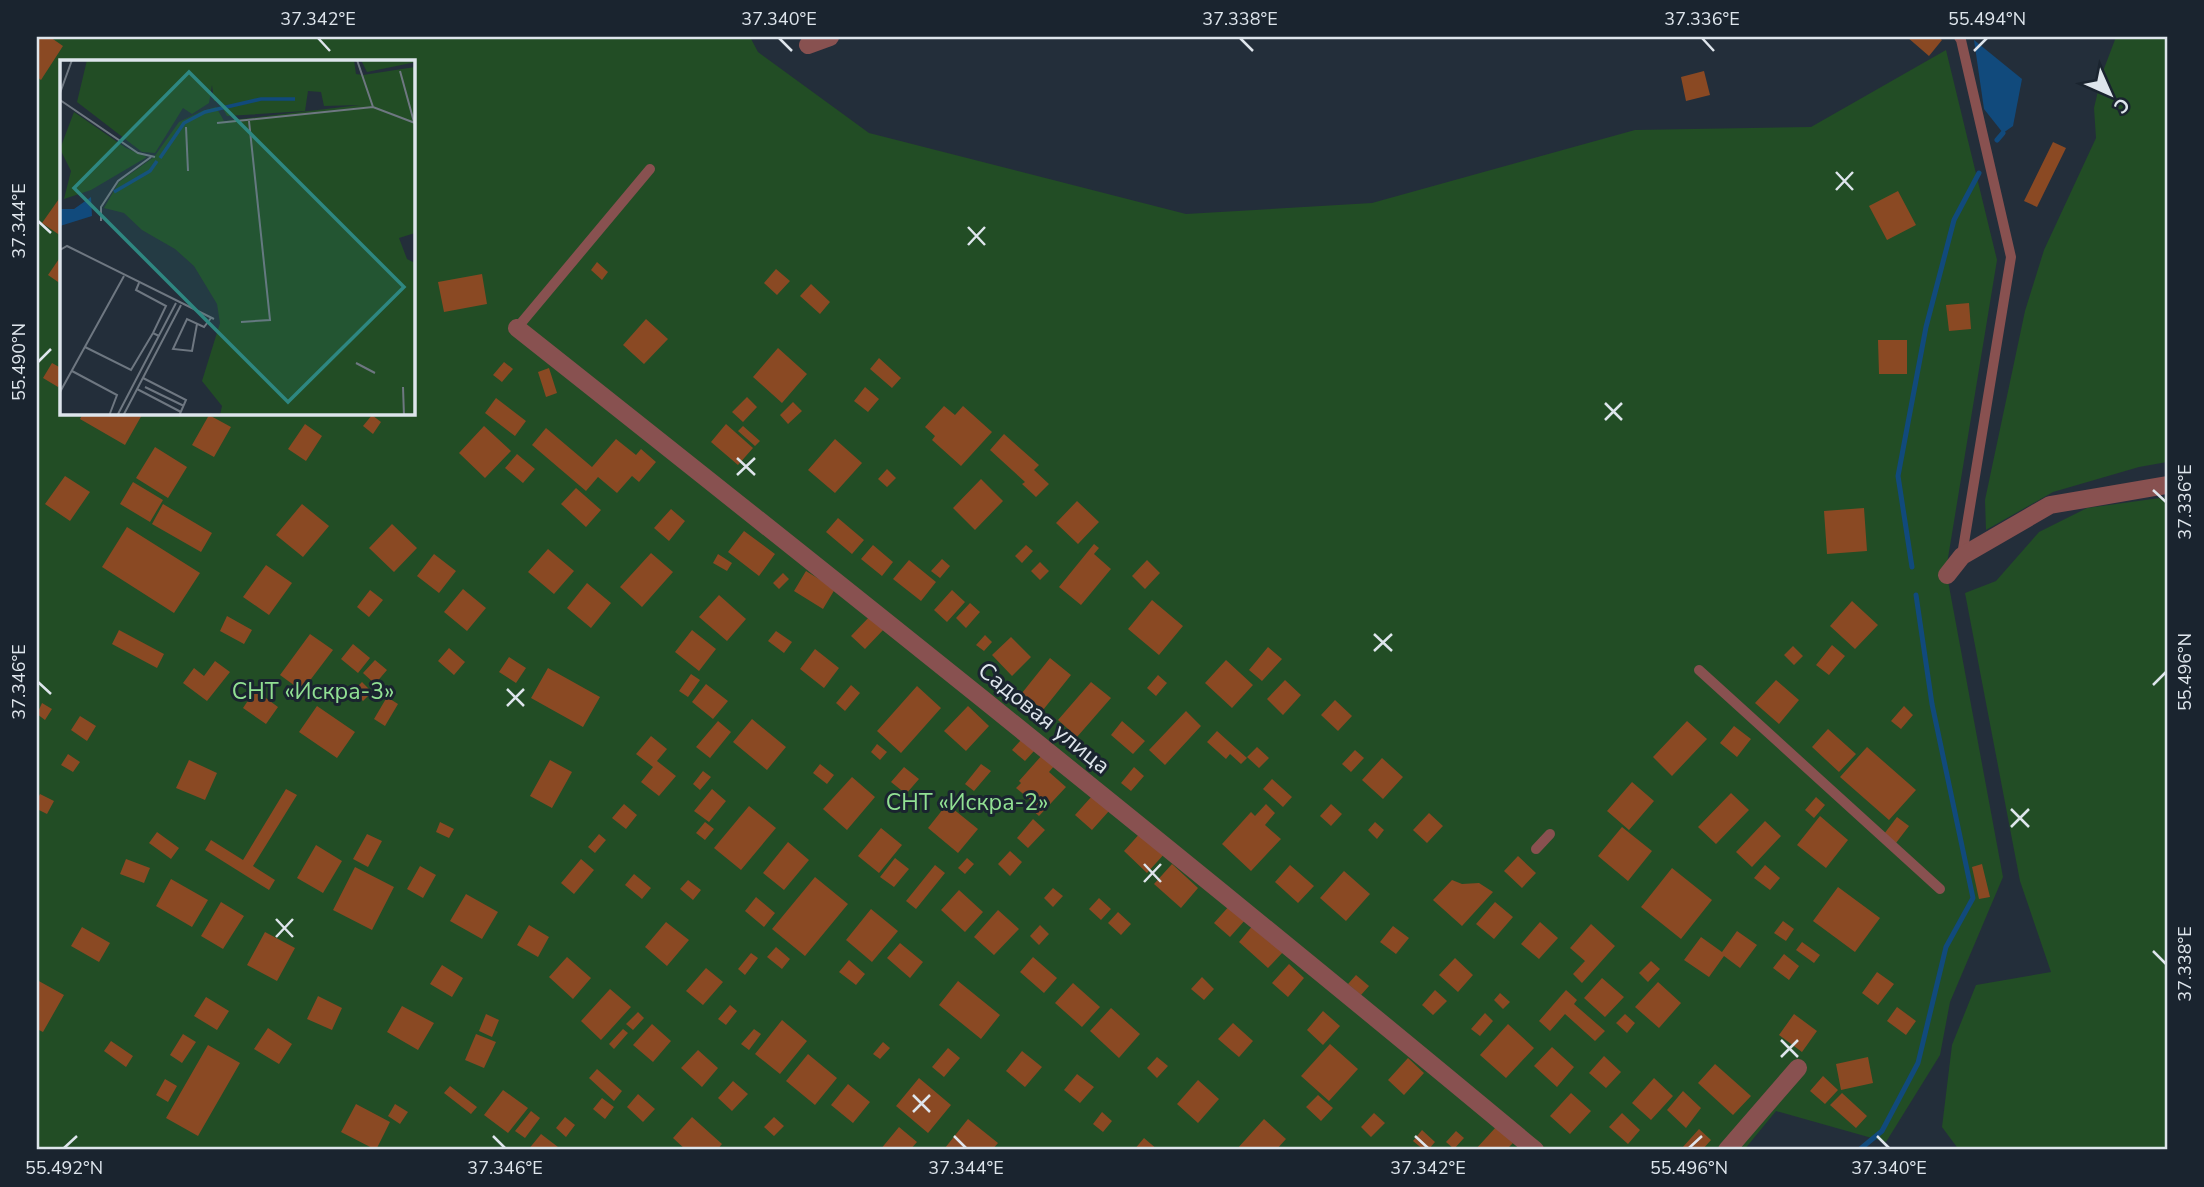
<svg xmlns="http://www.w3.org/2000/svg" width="2204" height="1187" font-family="'Nunito Sans',sans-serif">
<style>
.green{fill:#224d25;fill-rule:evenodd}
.water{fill:#114a7c}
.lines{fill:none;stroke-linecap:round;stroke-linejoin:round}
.stream{stroke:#114a7c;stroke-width:5}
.building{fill:#8a4923}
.lane{stroke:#885150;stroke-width:10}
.street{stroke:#885150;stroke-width:18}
.ticks{fill:none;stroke:#dee5ec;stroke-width:2.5}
.labels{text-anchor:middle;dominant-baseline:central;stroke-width:6;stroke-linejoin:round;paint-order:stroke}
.park-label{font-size:23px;fill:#91e093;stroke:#1a242f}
.street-label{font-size:23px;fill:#dee5ec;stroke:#1a242f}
.inset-river{fill:none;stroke:#114a7c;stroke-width:3.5}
.inset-road{fill:none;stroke:#6e7781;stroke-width:2}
.view{fill:#2e8781;fill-opacity:0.15;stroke:#2e8781;stroke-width:3.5}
.inset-edge{fill:none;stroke:#dee5ec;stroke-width:3.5}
.neatline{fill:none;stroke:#dee5ec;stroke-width:2.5}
.ticks-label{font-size:18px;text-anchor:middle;fill:#dee5ec}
</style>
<rect width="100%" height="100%" fill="#232e3a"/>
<!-- green -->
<path class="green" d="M 37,37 L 750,37 L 758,52 L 869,133 L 1186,214 L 1372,203 L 1635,130 L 1811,127 L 1946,50 L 1997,260 L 1946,570 L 2003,877 L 1950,1002 L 1940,1055 L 1886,1142 L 1776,1111 L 1744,1150 L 37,1150 ZM 61,61 L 413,61 L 413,413 L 61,413 Z
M 2116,37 L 2167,37 L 2167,462 L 2139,467 L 2053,492 L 1986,530 L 1985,500 L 2025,311 L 2044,250 L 2096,138 L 2094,108 L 2102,74 Z
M 2167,497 L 2167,1150 L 1959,1150 L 1942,1127 L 1952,1045 L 1976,985 L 2051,972 L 2020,881 L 1965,593 L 1996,581 L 2039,532 L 2087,508 Z"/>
<!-- water -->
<path class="water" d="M 1974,40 L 2022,79 L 2013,126 L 2003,133 L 1984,109 Z"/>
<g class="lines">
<!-- stream -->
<path class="stream" d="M 1997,140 L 2003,133
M 1912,567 L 1898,476 L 1926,327 L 1954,220 L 1979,173
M 1859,1150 L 1882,1131 L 1918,1063 L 1946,947 L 1973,898 L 1932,704 L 1916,595"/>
</g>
<!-- building -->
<path class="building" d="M 37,37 L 50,37 L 63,46 L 41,80 L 37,77 Z
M 1907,37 L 1938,37 L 1942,40 L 1929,56 Z
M 1704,71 L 1710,95 L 1686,101 L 1681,77 Z
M 2053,142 L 2066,148 L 2037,207 L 2024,201 Z
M 1898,191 L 1916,225 L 1887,240 L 1869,206 Z
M 61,196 L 61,236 L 42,223 Z
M 61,256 L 61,284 L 48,275 Z
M 597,262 L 608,272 L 602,280 L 591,270 Z
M 776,269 L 790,281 L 777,295 L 764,283 Z
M 482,274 L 487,304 L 444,312 L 438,282 Z
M 811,284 L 830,302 L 820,314 L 800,296 Z
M 1969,303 L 1971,329 L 1949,331 L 1946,305 Z
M 646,319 L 668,339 L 644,364 L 623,345 Z
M 1878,340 L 1907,340 L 1907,374 L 1879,374 Z
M 778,348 L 807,374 L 782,403 L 753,377 Z
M 879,358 L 901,378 L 892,388 L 870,369 Z
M 504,362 L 513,369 L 502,382 L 493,375 Z
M 52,363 L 61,368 L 61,382 L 58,387 L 43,378 Z
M 549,368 L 557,393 L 546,397 L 538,372 Z
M 865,387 L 879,399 L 868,412 L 854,401 Z
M 747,397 L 757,407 L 743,422 L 732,412 Z
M 496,398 L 526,421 L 515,436 L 485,413 Z
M 793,402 L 802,411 L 788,424 L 780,415 Z
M 944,406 L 955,415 L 963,406 L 992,432 L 961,466 L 932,440 L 935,436 L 925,427 Z
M 83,413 L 143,413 L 125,445 L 80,419 Z
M 209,415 L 231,427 L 214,457 L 192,445 Z
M 372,415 L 381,422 L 373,434 L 363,426 Z
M 305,424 L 322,436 L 306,461 L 288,449 Z
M 726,424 L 753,448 L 738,465 L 711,442 Z
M 484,426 L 511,451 L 485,478 L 459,453 Z
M 743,426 L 760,441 L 755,446 L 738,431 Z
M 546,428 L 592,467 L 616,439 L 636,455 L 641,449 L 656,462 L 639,482 L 632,476 L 617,493 L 598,477 L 586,491 L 532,445 Z
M 1004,434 L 1039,465 L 1034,470 L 1049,484 L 1036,497 L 1022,484 L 1025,482 L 990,450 Z
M 835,439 L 862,463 L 835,493 L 808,470 Z
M 155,447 L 187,467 L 168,498 L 136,478 Z
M 517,454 L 535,469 L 523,483 L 505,468 Z
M 887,469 L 896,478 L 887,487 L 878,479 Z
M 65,476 L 90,492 L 70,521 L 45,504 Z
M 981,479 L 1003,501 L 975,530 L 953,508 Z
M 133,482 L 163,500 L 150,522 L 120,504 Z
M 576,488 L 601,510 L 586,527 L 561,504 Z
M 1077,501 L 1099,522 L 1078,544 L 1056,523 Z
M 163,504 L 212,533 L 201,552 L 152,524 Z
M 302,504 L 329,526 L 303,557 L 276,535 Z
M 1864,508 L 1867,551 L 1827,554 L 1824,511 Z
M 671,509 L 685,521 L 669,541 L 654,528 Z
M 838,518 L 864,540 L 852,554 L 826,532 Z
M 392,524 L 417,548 L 394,572 L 369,548 Z
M 127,527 L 200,573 L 174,613 L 102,567 Z
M 744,531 L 775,554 L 759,576 L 728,552 Z
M 1094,544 L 1099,548 L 1094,554 L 1111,569 L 1081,605 L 1059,587 Z
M 873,545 L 893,562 L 882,576 L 861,559 Z
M 1026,545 L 1033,551 L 1022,563 L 1015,556 Z
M 548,549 L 574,571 L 554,594 L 528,572 Z
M 651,553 L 673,572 L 642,607 L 620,587 Z
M 434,554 L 456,571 L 439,593 L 417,576 Z
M 718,554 L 732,563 L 727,571 L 713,563 Z
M 942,559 L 950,566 L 940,578 L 931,571 Z
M 909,560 L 936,582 L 921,601 L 893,579 Z
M 1147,560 L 1160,573 L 1145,589 L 1132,576 Z
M 1040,562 L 1049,571 L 1040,580 L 1031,571 Z
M 266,565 L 292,583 L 269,615 L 243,597 Z
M 806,571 L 835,589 L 823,609 L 794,591 Z
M 783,573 L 789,579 L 779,589 L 773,583 Z
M 587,583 L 611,603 L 591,628 L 567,608 Z
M 463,589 L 486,608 L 467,631 L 444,612 Z
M 370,590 L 383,600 L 369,617 L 357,607 Z
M 952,590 L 965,602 L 947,622 L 934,610 Z
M 719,595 L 746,619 L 727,641 L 699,617 Z
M 1152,600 L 1183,626 L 1159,655 L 1128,629 Z
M 1852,601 L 1878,625 L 1855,649 L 1830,626 Z
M 970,603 L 980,612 L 966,628 L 956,618 Z
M 871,615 L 885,628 L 865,649 L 851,636 Z
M 227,616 L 252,630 L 244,644 L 220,631 Z
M 119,630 L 164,654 L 157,668 L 112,644 Z
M 692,630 L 716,649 L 699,671 L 675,652 Z
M 776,631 L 792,642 L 784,653 L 768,641 Z
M 310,634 L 333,650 L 302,691 L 280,675 Z
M 985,635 L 992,642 L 984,651 L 976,645 Z
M 1011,637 L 1031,657 L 1012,676 L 992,655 Z
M 353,644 L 370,658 L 358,673 L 341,659 Z
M 1832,645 L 1845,656 L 1829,675 L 1816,665 Z
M 1793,646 L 1803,656 L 1794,665 L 1784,655 Z
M 1268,647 L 1282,659 L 1262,681 L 1249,670 Z
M 449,648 L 465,662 L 454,675 L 438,661 Z
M 815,649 L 839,668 L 824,688 L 800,669 Z
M 509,657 L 526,668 L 516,683 L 499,672 Z
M 1050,658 L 1071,675 L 1043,710 L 1022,693 Z
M 375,660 L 387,670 L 375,684 L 363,673 Z
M 1226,660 L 1253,685 L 1232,708 L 1205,683 Z
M 215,661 L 230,672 L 207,701 L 183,683 L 194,668 L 204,676 Z
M 548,668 L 600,697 L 583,727 L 531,698 Z
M 691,674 L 700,680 L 688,697 L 679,691 Z
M 1158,675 L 1167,683 L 1156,696 L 1147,688 Z
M 1285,680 L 1301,695 L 1283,715 L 1267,699 Z
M 1776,680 L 1799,700 L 1779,724 L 1755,703 Z
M 362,682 L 372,692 L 363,701 L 353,691 Z
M 1091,682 L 1111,698 L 1077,737 L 1058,720 Z
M 706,684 L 728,701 L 713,719 L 692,702 Z
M 851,685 L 860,693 L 845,711 L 836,703 Z
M 917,686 L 941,708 L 901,753 L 877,731 Z
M 255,690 L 278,707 L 266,724 L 243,708 Z
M 387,697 L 398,704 L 385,726 L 374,719 Z
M 1335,700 L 1352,716 L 1338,731 L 1321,715 Z
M 42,703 L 52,709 L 45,720 L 37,714 Z
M 317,706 L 355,732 L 337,758 L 299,732 Z
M 968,706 L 989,726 L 966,751 L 944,731 Z
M 1904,706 L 1913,715 L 1901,729 L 1891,721 Z
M 1186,711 L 1201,726 L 1165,765 L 1149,750 Z
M 80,716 L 96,726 L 87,741 L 71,730 Z
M 752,719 L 786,747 L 767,770 L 733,742 Z
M 718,721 L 731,732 L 710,758 L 696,747 Z
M 1122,721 L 1145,741 L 1133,754 L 1111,735 Z
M 1687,721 L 1707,739 L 1672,776 L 1653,757 Z
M 1734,726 L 1751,739 L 1737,757 L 1720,743 Z
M 1828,729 L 1856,754 L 1839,772 L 1812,747 Z
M 1217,731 L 1247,758 L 1241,764 L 1230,754 L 1226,759 L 1207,742 Z
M 651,736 L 667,749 L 657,761 L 676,776 L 659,796 L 641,782 L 653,767 L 636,754 Z
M 1021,740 L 1034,751 L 1025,761 L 1012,750 Z
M 877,744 L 887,752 L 880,760 L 871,752 Z
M 1257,747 L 1269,758 L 1259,768 L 1247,757 Z
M 1867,747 L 1916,790 L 1889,820 L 1840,777 Z
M 1355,750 L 1364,758 L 1351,772 L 1342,764 Z
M 68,754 L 80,762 L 73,772 L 61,765 Z
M 1043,754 L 1055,765 L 1049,772 L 1066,787 L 1039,816 L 1029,807 L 1033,802 L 1016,788 L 1021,783 L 1019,781 Z
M 1382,758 L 1403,777 L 1383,799 L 1362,780 Z
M 189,760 L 217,773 L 205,800 L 176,788 Z
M 550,760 L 572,772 L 552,808 L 530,796 Z
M 820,764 L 834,775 L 827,784 L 813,773 Z
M 981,764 L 991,771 L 974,791 L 965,784 Z
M 904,767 L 919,779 L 906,794 L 891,782 Z
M 1134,767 L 1144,776 L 1131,791 L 1121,783 Z
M 703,771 L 711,777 L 700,790 L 693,784 Z
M 852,777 L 875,797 L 847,830 L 823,809 Z
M 1272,779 L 1292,797 L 1283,807 L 1263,789 Z
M 1632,782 L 1654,801 L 1629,830 L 1607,811 Z
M 286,789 L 297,795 L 253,866 L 275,880 L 269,890 L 205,850 L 211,840 L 243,860 Z
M 712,789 L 726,801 L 709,822 L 694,811 Z
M 1731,793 L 1749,810 L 1716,844 L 1698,827 Z
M 40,794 L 54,801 L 47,814 L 37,809 L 37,800 Z
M 1092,796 L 1109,811 L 1092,830 L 1075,815 Z
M 1816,797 L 1825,805 L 1814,818 L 1805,810 Z
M 624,804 L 637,815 L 626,829 L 612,818 Z
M 947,804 L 978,829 L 958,853 L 928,828 Z
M 1266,804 L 1275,813 L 1265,825 L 1281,839 L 1251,871 L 1222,844 L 1251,812 L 1255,816 Z
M 1331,804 L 1342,814 L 1331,826 L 1320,816 Z
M 749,806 L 776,828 L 741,870 L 714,848 Z
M 1429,813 L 1443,826 L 1427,843 L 1413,830 Z
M 1820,816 L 1848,840 L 1826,868 L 1797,845 Z
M 1897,817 L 1909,826 L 1896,843 L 1884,834 Z
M 1033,819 L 1045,830 L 1028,848 L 1017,838 Z
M 1765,821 L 1781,836 L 1752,867 L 1736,852 Z
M 440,822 L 454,829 L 449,838 L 436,832 Z
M 705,822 L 714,829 L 705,840 L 696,833 Z
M 1375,822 L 1384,830 L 1377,839 L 1368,830 Z
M 1622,827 L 1652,851 L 1628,881 L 1598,856 Z
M 881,828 L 902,845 L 879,873 L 858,856 Z
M 1142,831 L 1166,852 L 1147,873 L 1124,851 Z
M 157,832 L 179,848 L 171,859 L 149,843 Z
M 367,834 L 382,841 L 368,867 L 353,859 Z
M 599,834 L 606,840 L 595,853 L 588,847 Z
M 788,842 L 809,860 L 784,890 L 763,873 Z
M 316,845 L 342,861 L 323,893 L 297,878 Z
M 1010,851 L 1022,862 L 1010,876 L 998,864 Z
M 1518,856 L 1536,873 L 1522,888 L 1504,871 Z
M 895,858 L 909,869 L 894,887 L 880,877 Z
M 967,858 L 974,864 L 965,874 L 958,868 Z
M 126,859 L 150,868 L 144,883 L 120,874 Z
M 581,859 L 594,870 L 574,894 L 561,883 Z
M 1172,864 L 1198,888 L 1181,908 L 1154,884 Z
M 1982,864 L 1990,897 L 1979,899 L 1972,867 Z
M 935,865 L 945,873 L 916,909 L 906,901 Z
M 1290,865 L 1314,886 L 1298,903 L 1275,882 Z
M 1765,865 L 1780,878 L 1770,890 L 1754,878 Z
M 420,866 L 436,875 L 423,898 L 407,889 Z
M 355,867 L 394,887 L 372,930 L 333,910 Z
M 1672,868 L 1712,900 L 1681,939 L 1641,907 Z
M 1344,871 L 1370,894 L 1346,921 L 1320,898 Z
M 634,874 L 651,888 L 642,899 L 625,885 Z
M 815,877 L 848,904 L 805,956 L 772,929 Z
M 171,879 L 208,900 L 192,927 L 156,906 Z
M 688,880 L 701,890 L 693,900 L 680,889 Z
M 1452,880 L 1462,884 L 1479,883 L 1493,892 L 1462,926 L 1433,900 Z
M 1838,887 L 1880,918 L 1855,952 L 1813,921 Z
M 1053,888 L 1063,896 L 1053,907 L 1044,898 Z
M 959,890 L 983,912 L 965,932 L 941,910 Z
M 466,894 L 498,912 L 482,939 L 450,921 Z
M 756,897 L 775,913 L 764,927 L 745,911 Z
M 1099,898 L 1111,909 L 1101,920 L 1089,909 Z
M 221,902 L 244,916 L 223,949 L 201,936 Z
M 1495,902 L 1513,917 L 1494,939 L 1476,924 Z
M 1230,905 L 1246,919 L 1230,937 L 1214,923 Z
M 871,909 L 898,931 L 872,962 L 846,940 Z
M 998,910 L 1019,929 L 994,955 L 974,937 Z
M 1118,912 L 1131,924 L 1121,935 L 1108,923 Z
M 1783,921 L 1794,929 L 1786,941 L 1774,933 Z
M 666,922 L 689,940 L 667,966 L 645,947 Z
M 1540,922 L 1558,938 L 1539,959 L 1521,944 Z
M 1254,924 L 1284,951 L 1268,968 L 1239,942 Z
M 1591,924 L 1615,946 L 1582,983 L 1573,974 L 1585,961 L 1570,948 Z
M 529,925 L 549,937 L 538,957 L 517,945 Z
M 1040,925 L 1049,934 L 1039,945 L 1030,936 Z
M 1393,926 L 1409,938 L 1396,954 L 1380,942 Z
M 82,927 L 110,943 L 99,962 L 71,946 Z
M 1737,931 L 1757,945 L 1740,968 L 1724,956 L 1709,977 L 1684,960 L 1701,937 L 1722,952 Z
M 265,932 L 295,948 L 277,981 L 247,965 Z
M 1802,942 L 1820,955 L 1814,963 L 1796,950 Z
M 900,943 L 923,962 L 910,978 L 887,958 Z
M 776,947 L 790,959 L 782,969 L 767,957 Z
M 751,953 L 758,958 L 745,975 L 738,969 Z
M 1784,954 L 1799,966 L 1789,980 L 1773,968 Z
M 567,957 L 591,978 L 573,999 L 549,977 Z
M 1033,957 L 1057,978 L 1044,993 L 1020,972 Z
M 1455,958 L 1473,975 L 1458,992 L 1439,975 Z
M 849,960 L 865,974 L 856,985 L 839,972 Z
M 1651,961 L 1660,969 L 1648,982 L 1639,973 Z
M 1289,964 L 1304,978 L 1288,997 L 1272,983 Z
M 442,965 L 463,978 L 452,997 L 430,984 Z
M 706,968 L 723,982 L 703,1005 L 686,991 Z
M 1877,972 L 1894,984 L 1878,1005 L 1862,993 Z
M 1356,975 L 1369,986 L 1361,995 L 1348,984 Z
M 1202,977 L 1214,989 L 1204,1000 L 1191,989 Z
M 1602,978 L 1624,997 L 1605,1017 L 1584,998 Z
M 37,980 L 64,995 L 43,1032 L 37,1029 Z
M 958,981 L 1000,1015 L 981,1039 L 939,1005 Z
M 1658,982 L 1681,1003 L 1659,1028 L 1635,1007 Z
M 1073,983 L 1100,1007 L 1082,1027 L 1055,1003 Z
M 610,989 L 631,1007 L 601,1040 L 581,1021 Z
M 1435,990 L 1447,1001 L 1433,1015 L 1422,1005 Z
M 1566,990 L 1577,1000 L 1574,1004 L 1605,1031 L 1595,1041 L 1565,1014 L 1550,1031 L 1539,1021 Z
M 1500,993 L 1510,1002 L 1503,1009 L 1494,1000 Z
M 318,996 L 342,1008 L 332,1030 L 307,1019 Z
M 206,997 L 229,1011 L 217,1030 L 194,1016 Z
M 730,1005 L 737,1011 L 726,1025 L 718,1019 Z
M 402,1006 L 434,1023 L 418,1050 L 387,1032 Z
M 1897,1007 L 1916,1021 L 1906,1035 L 1887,1021 Z
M 1111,1008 L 1140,1034 L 1119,1058 L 1090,1031 Z
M 1323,1011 L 1340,1026 L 1323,1045 L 1307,1030 Z
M 638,1012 L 644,1018 L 633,1030 L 626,1024 Z
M 1485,1013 L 1493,1021 L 1480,1036 L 1471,1029 Z
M 486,1014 L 499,1020 L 492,1037 L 479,1031 Z
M 1625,1014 L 1635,1023 L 1627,1033 L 1616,1023 Z
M 1794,1014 L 1817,1031 L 1802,1052 L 1779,1035 Z
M 782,1020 L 807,1041 L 780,1074 L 755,1054 Z
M 1233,1023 L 1253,1041 L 1239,1057 L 1218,1039 Z
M 652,1024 L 671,1041 L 653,1062 L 633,1045 Z
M 1508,1024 L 1534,1048 L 1506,1078 L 1480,1055 Z
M 268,1028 L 292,1044 L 279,1064 L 254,1049 Z
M 623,1029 L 628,1033 L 614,1049 L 609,1044 Z
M 754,1029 L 761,1034 L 749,1050 L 741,1044 Z
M 183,1034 L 196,1042 L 182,1063 L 170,1055 Z
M 476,1034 L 496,1042 L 484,1068 L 465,1060 Z
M 111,1041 L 133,1056 L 126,1067 L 104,1051 Z
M 883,1042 L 890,1048 L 880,1059 L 873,1054 Z
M 1330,1044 L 1358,1069 L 1329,1101 L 1301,1076 Z
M 208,1045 L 240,1063 L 198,1136 L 166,1118 Z
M 1552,1047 L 1574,1067 L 1557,1087 L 1534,1066 Z
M 948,1048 L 960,1058 L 944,1077 L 932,1067 Z
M 698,1050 L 718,1068 L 702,1087 L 681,1068 Z
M 1022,1051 L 1042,1067 L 1025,1087 L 1006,1071 Z
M 808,1054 L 837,1078 L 815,1105 L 786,1081 Z
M 1604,1056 L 1621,1072 L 1606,1088 L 1589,1073 Z
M 1157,1057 L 1168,1066 L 1157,1078 L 1147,1068 Z
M 1868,1057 L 1873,1083 L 1841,1090 L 1836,1064 Z
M 1408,1058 L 1424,1073 L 1404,1095 L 1388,1080 Z
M 1715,1064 L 1751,1096 L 1733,1115 L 1698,1083 Z
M 597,1069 L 622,1091 L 614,1101 L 589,1078 Z
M 1077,1074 L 1094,1087 L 1080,1103 L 1064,1090 Z
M 1823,1076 L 1838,1090 L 1825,1104 L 1810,1091 Z
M 919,1078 L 951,1105 L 928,1133 L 896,1106 Z
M 1654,1078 L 1673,1096 L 1651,1120 L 1632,1103 Z
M 165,1079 L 177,1086 L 168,1102 L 156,1095 Z
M 1198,1080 L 1219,1099 L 1198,1123 L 1177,1104 Z
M 733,1081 L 748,1094 L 732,1111 L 718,1098 Z
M 848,1084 L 870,1102 L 853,1123 L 831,1105 Z
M 450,1086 L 477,1107 L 471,1114 L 444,1093 Z
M 503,1090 L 528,1108 L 508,1133 L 484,1115 Z
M 1683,1091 L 1701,1108 L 1686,1128 L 1667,1110 Z
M 1571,1093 L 1591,1111 L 1570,1134 L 1550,1116 Z
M 1842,1093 L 1867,1116 L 1856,1128 L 1830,1105 Z
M 638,1094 L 655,1109 L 643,1122 L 627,1107 Z
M 1318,1095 L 1333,1108 L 1321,1121 L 1306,1107 Z
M 602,1098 L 614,1107 L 605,1119 L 593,1109 Z
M 356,1104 L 390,1122 L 376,1150 L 341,1132 Z
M 395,1104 L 408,1112 L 400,1124 L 388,1116 Z
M 531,1111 L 540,1118 L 525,1138 L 515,1131 Z
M 1102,1112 L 1112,1121 L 1103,1132 L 1093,1124 Z
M 1374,1113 L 1385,1123 L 1371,1137 L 1361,1127 Z
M 1622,1113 L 1640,1130 L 1628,1144 L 1609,1127 Z
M 565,1117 L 575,1125 L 566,1137 L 556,1128 Z
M 692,1117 L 722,1144 L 717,1150 L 686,1150 L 673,1138 Z
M 774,1117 L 784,1126 L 774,1136 L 764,1127 Z
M 968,1119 L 998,1143 L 992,1150 L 948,1150 L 945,1148 Z
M 1264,1119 L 1286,1139 L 1276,1150 L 1238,1150 L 1237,1149 Z
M 899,1127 L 917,1142 L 910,1150 L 880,1150 Z
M 1496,1127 L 1513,1143 L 1506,1150 L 1475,1150 Z
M 1699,1129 L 1711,1140 L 1702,1150 L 1684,1150 L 1682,1148 Z
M 1422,1130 L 1435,1142 L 1428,1150 L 1424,1150 L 1413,1141 Z
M 1456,1131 L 1464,1138 L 1454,1149 L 1446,1142 Z
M 541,1134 L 558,1147 L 555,1150 L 528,1150 Z
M 1144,1138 L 1158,1150 L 1134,1150 Z"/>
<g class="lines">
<!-- lane -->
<path class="lane" d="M 1959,37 L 1961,40 L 2011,257 L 1962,555
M 517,328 L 650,169
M 1699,670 L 1940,889
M 1536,849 L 1550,834"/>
<!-- street -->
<path class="street" d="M 808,45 L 830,37
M 517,328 C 859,599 1200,871 1535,1150
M 1947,575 L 1962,556 L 2050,505 L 2167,485
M 1727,1150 L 1798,1068"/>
</g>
<!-- ticks -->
<path class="ticks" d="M 318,38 L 330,51M 779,38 L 792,51M 1240,38 L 1253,51M 1702,38 L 1714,51M 1974,51 L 1987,38M 1836,172 L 1853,190M 1836,190 L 1853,172M 38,221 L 51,233M 968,227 L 985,245M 968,245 L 985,227M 38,362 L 51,349M 1605,403 L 1622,420M 1605,420 L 1622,403M 737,458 L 755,475M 737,475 L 755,458M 2153,490 L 2166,502M 1374,634 L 1392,651M 1374,651 L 1392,634M 38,682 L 51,694M 2153,685 L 2166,672M 507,689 L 524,706M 507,706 L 524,689M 2011,809 L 2029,827M 2011,827 L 2029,809M 1144,864 L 1161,882M 1144,882 L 1161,864M 276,919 L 293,937M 276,937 L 293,919M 2153,951 L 2166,964M 1781,1040 L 1798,1057M 1781,1057 L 1798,1040M 913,1095 L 930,1112M 913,1112 L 930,1095M 493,1136 L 505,1148M 954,1136 L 966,1148M 1415,1136 L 1428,1148M 1877,1136 L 1889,1148M 64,1148 L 77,1136M 1689,1148 L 1702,1136"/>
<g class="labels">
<!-- park labels -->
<g class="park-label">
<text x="313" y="691">СНТ «Искра-3»</text>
<text x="967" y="802">СНТ «Искра-2»</text>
</g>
<!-- street labels -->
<g class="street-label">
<text transform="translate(1044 718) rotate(39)">Садовая улица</text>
</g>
</g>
<!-- overview -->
<g transform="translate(60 60)">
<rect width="355" height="355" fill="#232e3a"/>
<path d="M 27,0 L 294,0 L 296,14 L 303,15 L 355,7 L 355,173 L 339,178 L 347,199 L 355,203 L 355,355 L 160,355 L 162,346 L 142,321 L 160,263 L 157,244 L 134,206 L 115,189 L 82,170 L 64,153 L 44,148 L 59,122 L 94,97 L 119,62 L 142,51 L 156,47 L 164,61 L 300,45 L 264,46 L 261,32 L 248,31 L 245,51 L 167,56 L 159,41 L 154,41 L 152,25 L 149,43 L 132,54 L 123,48 L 95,93 L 82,92 L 17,42 ZM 301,0 L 355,0 L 356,2 L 307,12 ZM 14,52 L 66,88 L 87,97 L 31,130 L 4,139 L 11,111 L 0,89 Z" fill="#224d25"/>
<path d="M 31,137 L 32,156 L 0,166 L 0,149 L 14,149 Z" fill="#114a7c"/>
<path class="inset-river" d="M 100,98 L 124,63 L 145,52 L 201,39 L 235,39M 54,132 L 90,111 L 97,101"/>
<path class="inset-road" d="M 297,0 L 313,47M 340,11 L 354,62M 0,33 L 12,0M 0,40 L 78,93 L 95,97M 157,63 L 313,47 L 355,63M 126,67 L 128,111M 41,161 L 41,147 L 58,121 L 91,97M 0,190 L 7,186 L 154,259M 79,223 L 76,230 L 106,246 L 93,273M 181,262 L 210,260 L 189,61M 137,264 L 132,291 L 113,289 L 127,259 L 144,267 L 151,258M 25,287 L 71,310 L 93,273 L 99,276M 296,303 L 315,313M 12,311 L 57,335 L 49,356M 83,318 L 126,340 L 119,356M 85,327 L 124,346M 343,327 L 344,356M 77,329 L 121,352M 0,332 L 64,216M 57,356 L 116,243M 63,356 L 121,245"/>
<path class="view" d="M 129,12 L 344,227 L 228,342 L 14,128 Z"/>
<rect width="355" height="355" class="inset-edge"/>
</g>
<!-- border -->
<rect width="2204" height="1187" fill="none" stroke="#1a242f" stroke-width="77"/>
<!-- north arrow -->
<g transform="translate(2110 94) rotate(135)" stroke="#1a242f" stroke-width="5" paint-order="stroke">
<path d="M0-5L12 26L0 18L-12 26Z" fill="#dee5ec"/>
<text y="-10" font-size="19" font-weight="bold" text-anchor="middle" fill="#dee5ec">С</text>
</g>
<rect x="38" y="38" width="2128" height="1110" class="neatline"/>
<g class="ticks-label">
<text x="318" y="25">37.342°E</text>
<text x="779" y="25">37.340°E</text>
<text x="1240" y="25">37.338°E</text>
<text x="1702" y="25">37.336°E</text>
<text x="1987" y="25">55.494°N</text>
<text transform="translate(19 221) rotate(-90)" y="6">37.344°E</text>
<text transform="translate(19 362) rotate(-90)" y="6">55.490°N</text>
<text transform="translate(2185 502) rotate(-90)" y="6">37.336°E</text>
<text transform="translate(2185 672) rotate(-90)" y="6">55.496°N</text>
<text transform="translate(19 682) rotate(-90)" y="6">37.346°E</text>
<text transform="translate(2185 964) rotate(-90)" y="6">37.338°E</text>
<text x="64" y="1174">55.492°N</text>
<text x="505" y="1174">37.346°E</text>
<text x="966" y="1174">37.344°E</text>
<text x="1428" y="1174">37.342°E</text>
<text x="1689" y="1174">55.496°N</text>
<text x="1889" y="1174">37.340°E</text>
</g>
</svg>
